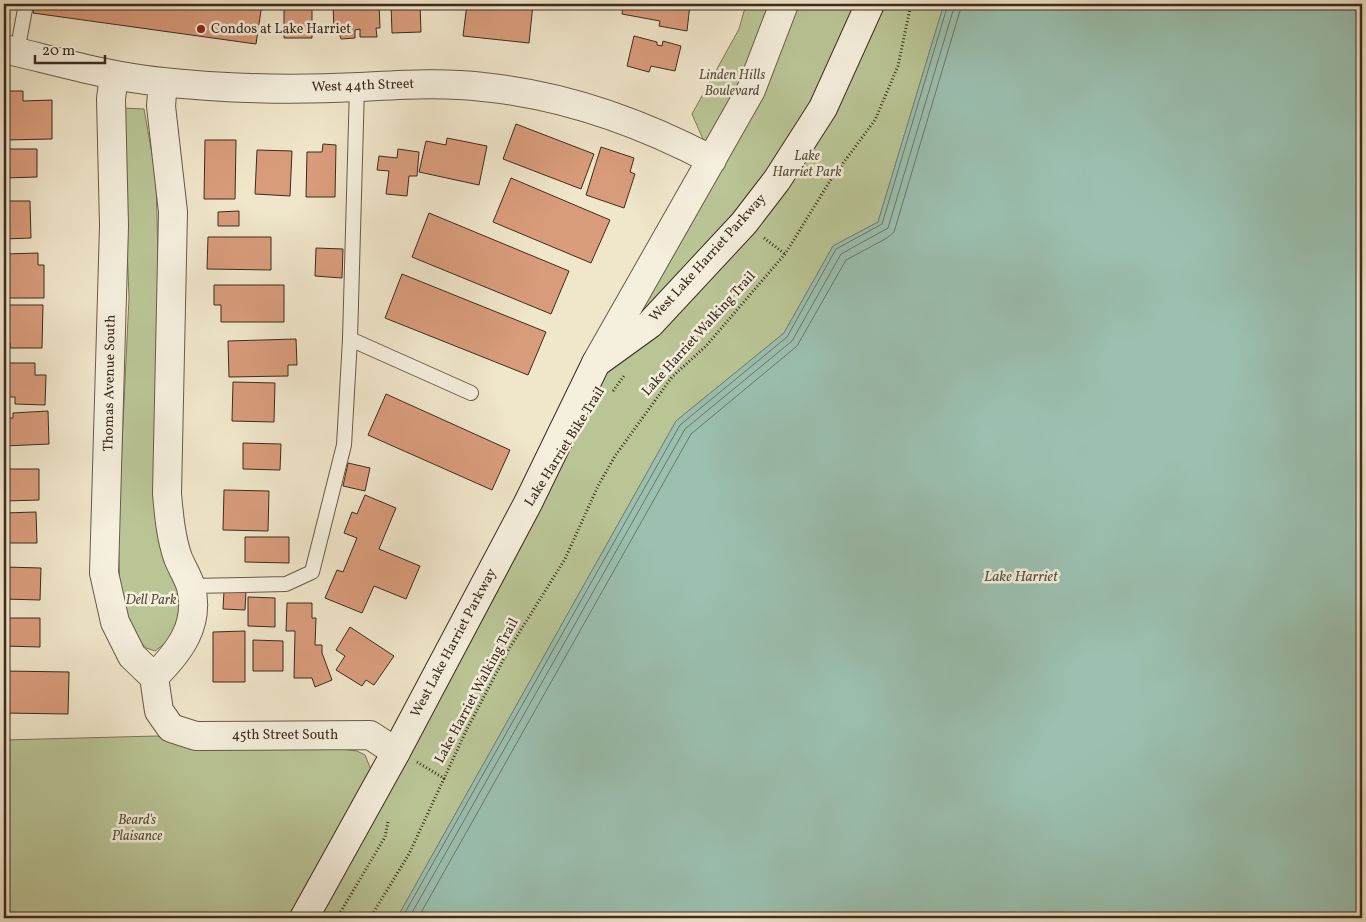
<svg xmlns="http://www.w3.org/2000/svg" width="1366" height="922" font-family="Vollkorn,serif">
<style>
.green{fill:#bac596;stroke:#7c785a}
.water{fill:#9bc0b0;stroke:#758476}
.lines{fill:none;stroke-linecap:round;stroke-linejoin:round}
.shore{stroke:#6c7667;stroke-width:1}
.building{fill:#d99c7b;stroke:#3d2b1e}
.lane-casing{stroke:#6a5a49;stroke-width:16}
.street-casing{stroke:#6a5a49;stroke-width:30}
.secondary-casing{stroke:#3d2b1e;stroke-width:30}
.path{stroke:#3d2b1e;stroke-width:3;stroke-dasharray:1 2.5;stroke-linecap:butt}
.lane{stroke:#f5efdd;stroke-width:14}
.street{stroke:#f5efdd;stroke-width:28}
.secondary{stroke:#f5efdd;stroke-width:28}
.poi-dot{fill:#8f2418;stroke:#f5efdd;stroke-width:2}
.labels{text-anchor:middle;dominant-baseline:central;stroke-width:5;stroke-linejoin:round;paint-order:stroke}
.poi-label{font-size:14px;fill:#3d2b1e;stroke:#f5efdd;text-anchor:start}
.park-label{font-size:14px;font-style:italic;fill:#5c523c;stroke:#f5efdd}
.street-label{font-size:14px;fill:#3d2b1e;stroke:#f5efdd}
.water-label{font-size:15px;font-style:italic;fill:#545042;stroke:#f5efdd}
</style>
<rect width="100%" height="100%" fill="#f0e6ca"/>
<filter id="stains"><feTurbulence type="fractalNoise" baseFrequency=".004" numOctaves="4"/><feColorMatrix values="0 0 0 0 .2 0 0 0 0 .09 0 0 0 0 .02 0 0 0 .5 -.17"/></filter>
<radialGradient id="worn" r=".72"><stop offset=".6" stop-color="#630" stop-opacity="0"/><stop offset="1" stop-color="#630" stop-opacity=".3"/></radialGradient>
<!-- green -->
<path class="green" d="M 746,4 L 944,4 L 878,222 L 833,246 L 784,333 L 676,421 L 397,918 L 304,918 L 712,160 L 692,114 L 739,29 Z
M 122,108 L 144,109 L 156,177 L 158,258 L 156,483 L 180,598 L 179,622 L 167,642 L 155,651 L 146,648 L 139,640 L 127,617 L 120,590 L 118,528 L 129,298 Z
M 157,736 L 191,748 L 327,747 L 357,751 L 365,755 L 372,772 L 294,918 L 4,918 L 4,740 Z"/>
<!-- water -->
<path class="water" d="M 944,4 L 1362,4 L 1362,918 L 397,918 L 676,421 L 784,333 L 833,246 L 878,222 Z"/>
<g class="lines">
<!-- shore -->
<path class="shore" d="M 402,918 L 680,425 L 787,337 L 836,249 L 882,224 L 948,4
M 409,918 L 685,429 L 792,341 L 841,254 L 888,228 L 955,4
M 418,918 L 691,434 L 797,346 L 846,260 L 887,238 L 894,232 L 962,4"/>
</g>
<!-- building -->
<path class="building" d="M 35,4 L 262,4 L 256,44 L 33,13 Z
M 284,4 L 312,4 L 312,38 L 284,38 Z
M 333,4 L 379,4 L 380,28 L 376,28 L 377,37 L 360,37 L 360,29 L 355,30 L 355,38 L 341,39 L 338,30 L 334,30 Z
M 391,4 L 420,4 L 421,32 L 392,33 Z
M 467,4 L 533,4 L 529,43 L 463,36 Z
M 609,4 L 690,4 L 687,31 L 659,26 L 660,21 L 622,14 L 623,6 Z
M 634,36 L 657,42 L 657,45 L 662,46 L 663,41 L 681,46 L 675,71 L 651,66 L 649,72 L 627,66 Z
M 4,91 L 23,91 L 23,101 L 52,100 L 52,139 L 4,140 Z
M 516,124 L 594,154 L 581,189 L 503,159 Z
M 447,138 L 487,146 L 479,185 L 419,172 L 426,141 L 446,145 Z
M 205,140 L 236,140 L 235,199 L 204,199 Z
M 323,144 L 336,145 L 335,197 L 306,197 L 307,152 L 322,152 Z
M 601,147 L 634,158 L 630,172 L 635,174 L 624,208 L 586,195 Z
M 4,149 L 37,149 L 37,177 L 4,178 Z
M 398,149 L 419,152 L 417,176 L 409,176 L 407,196 L 386,194 L 389,171 L 377,170 L 379,156 L 397,158 Z
M 257,150 L 292,151 L 290,196 L 255,194 Z
M 511,178 L 610,220 L 591,263 L 493,222 Z
M 4,201 L 30,201 L 31,238 L 4,239 Z
M 239,211 L 239,226 L 218,226 L 218,212 Z
M 429,213 L 569,271 L 551,314 L 412,257 Z
M 208,237 L 271,237 L 271,270 L 207,269 Z
M 316,248 L 343,249 L 342,278 L 315,276 Z
M 38,253 L 38,265 L 44,265 L 44,298 L 4,298 L 4,254 Z
M 402,274 L 546,332 L 528,375 L 385,318 Z
M 214,285 L 284,285 L 284,322 L 221,322 L 221,305 L 214,305 Z
M 4,305 L 43,305 L 42,348 L 10,348 L 10,343 L 4,343 Z
M 296,339 L 297,365 L 288,365 L 288,376 L 229,377 L 228,341 Z
M 4,363 L 35,363 L 35,375 L 46,375 L 45,405 L 15,404 L 15,397 L 4,397 Z
M 233,382 L 275,383 L 274,422 L 232,421 Z
M 386,394 L 510,450 L 492,490 L 368,435 Z
M 48,411 L 49,444 L 4,446 L 4,418 L 13,418 L 13,413 Z
M 243,443 L 281,444 L 280,470 L 243,469 Z
M 348,463 L 370,468 L 365,491 L 343,486 Z
M 4,469 L 39,469 L 39,500 L 4,501 Z
M 224,490 L 269,491 L 268,531 L 223,530 Z
M 365,495 L 396,508 L 379,549 L 420,566 L 406,599 L 374,586 L 362,613 L 325,598 L 337,570 L 343,572 L 357,538 L 344,533 L 352,512 L 357,514 Z
M 36,512 L 37,543 L 4,543 L 4,513 Z
M 245,537 L 289,537 L 289,563 L 245,562 Z
M 4,567 L 41,568 L 40,600 L 4,599 Z
M 224,591 L 246,591 L 245,610 L 223,609 Z
M 248,597 L 275,598 L 275,627 L 248,626 Z
M 287,603 L 312,603 L 312,618 L 316,618 L 315,645 L 322,645 L 322,653 L 332,680 L 315,687 L 312,678 L 294,678 L 295,631 L 286,631 Z
M 4,618 L 40,618 L 40,647 L 4,646 Z
M 350,627 L 394,656 L 374,685 L 366,680 L 362,686 L 336,670 L 345,656 L 336,650 Z
M 245,631 L 245,682 L 213,682 L 213,632 Z
M 253,640 L 283,641 L 283,671 L 253,671 Z
M 4,671 L 69,672 L 68,714 L 4,713 Z"/>
<g class="lines">
<defs>
<path id="lane" d="M 17,52 L 26,4
M 350,339 L 471,393
M 191,586 L 286,584 L 312,572 L 344,445 L 350,339 L 357,87"/>
<path id="street" d="M 4,49 C 56,61 109,77 163,82 C 227,89 295,90 359,87 C 401,85 442,82 483,87 C 565,95 640,122 712,160
M 114,75 L 111,99 L 114,226 L 104,573 L 115,622 L 132,656 L 154,677 L 159,711 L 171,728 L 196,736 L 370,735 L 396,752
M 596,363 L 751,90 L 784,4
M 154,677 C 180,651 200,625 191,587 C 188,577 182,568 178,558 C 171,538 169,516 167,494 L 173,212 L 161,106 L 163,82"/>
<path id="secondary" d="M 304,918 L 396,752 L 528,503 L 596,363 L 650,324 L 744,223 L 777,180 L 823,108 L 870,4"/>
</defs>
<!-- lane casing -->
<use href="#lane" class="lane-casing"/>
<!-- street casing -->
<use href="#street" class="street-casing"/>
<!-- secondary casing -->
<use href="#secondary" class="secondary-casing"/>
<!-- path -->
<path class="path" d="M 764,238 L 785,254
M 613,391 L 624,376
M 417,762 L 445,779
M 337,918 L 385,837 L 388,822
M 370,918 L 409,854 L 466,731 L 509,649 L 565,559 L 598,486 L 615,456 L 672,377 L 706,346 L 785,254 L 830,181 L 875,120 L 898,66 L 911,4"/>
<!-- lane -->
<use href="#lane" class="lane"/>
<!-- street -->
<use href="#street" class="street"/>
<!-- secondary -->
<use href="#secondary" class="secondary"/>
</g>
<!-- markers -->
<circle class="poi-dot" cx="201" cy="29" r="5"/>
<g class="labels">
<!-- poi labels -->
<g class="poi-label">
<text x="211" y="29">Condos at Lake Harriet</text>
</g>
<!-- park labels -->
<g class="park-label">
<text x="732" y="75">Linden Hills<tspan x="732" dy="16">Boulevard</tspan></text>
<text x="807" y="156">Lake<tspan x="807" dy="16">Harriet Park</tspan></text>
<text x="151" y="600">Dell Park</text>
<text x="137" y="820">Beard's<tspan x="137" dy="16">Plaisance</tspan></text>
</g>
<!-- street labels -->
<g class="street-label">
<text transform="translate(363 86) rotate(-2)">West 44th Street</text>
<text transform="translate(708 258) rotate(-48)">West Lake Harriet Parkway</text>
<text transform="translate(699 334) rotate(-48)">Lake Harriet Walking Trail</text>
<text transform="translate(110 383) rotate(-89)">Thomas Avenue South</text>
<text transform="translate(565 447) rotate(-58)">Lake Harriet Bike Trail</text>
<text transform="translate(454 643) rotate(-62)">West Lake Harriet Parkway</text>
<text transform="translate(477 691) rotate(-62)">Lake Harriet Walking Trail</text>
<text x="285" y="735">45th Street South</text>
</g>
<!-- water labels -->
<g class="water-label">
<text x="1021" y="577">Lake Harriet</text>
</g>
</g>
<!-- margin -->
<rect width="1366" height="922" fill="none" stroke="#f0e6ca" stroke-width="20"/>
<rect x="5" y="5" width="1356" height="912" fill="none" stroke="#3d2b1e" stroke-width="2.5"/>
<rect x="10" y="10" width="1346" height="902" fill="none" stroke="#3d2b1e"/>
<!-- scale -->
<path d="M35 55v8h70v-8" fill="none" stroke="#3d2b1e" stroke-width="2.5"/>
<text x="42" y="55" font-size="15" fill="#3d2b1e" stroke="#f5efdd" stroke-width="4" paint-order="stroke">20 m</text>
<rect width="100%" height="100%" filter="url(#stains)"/>
<rect width="100%" height="100%" fill="url(#worn)"/>
</svg>
